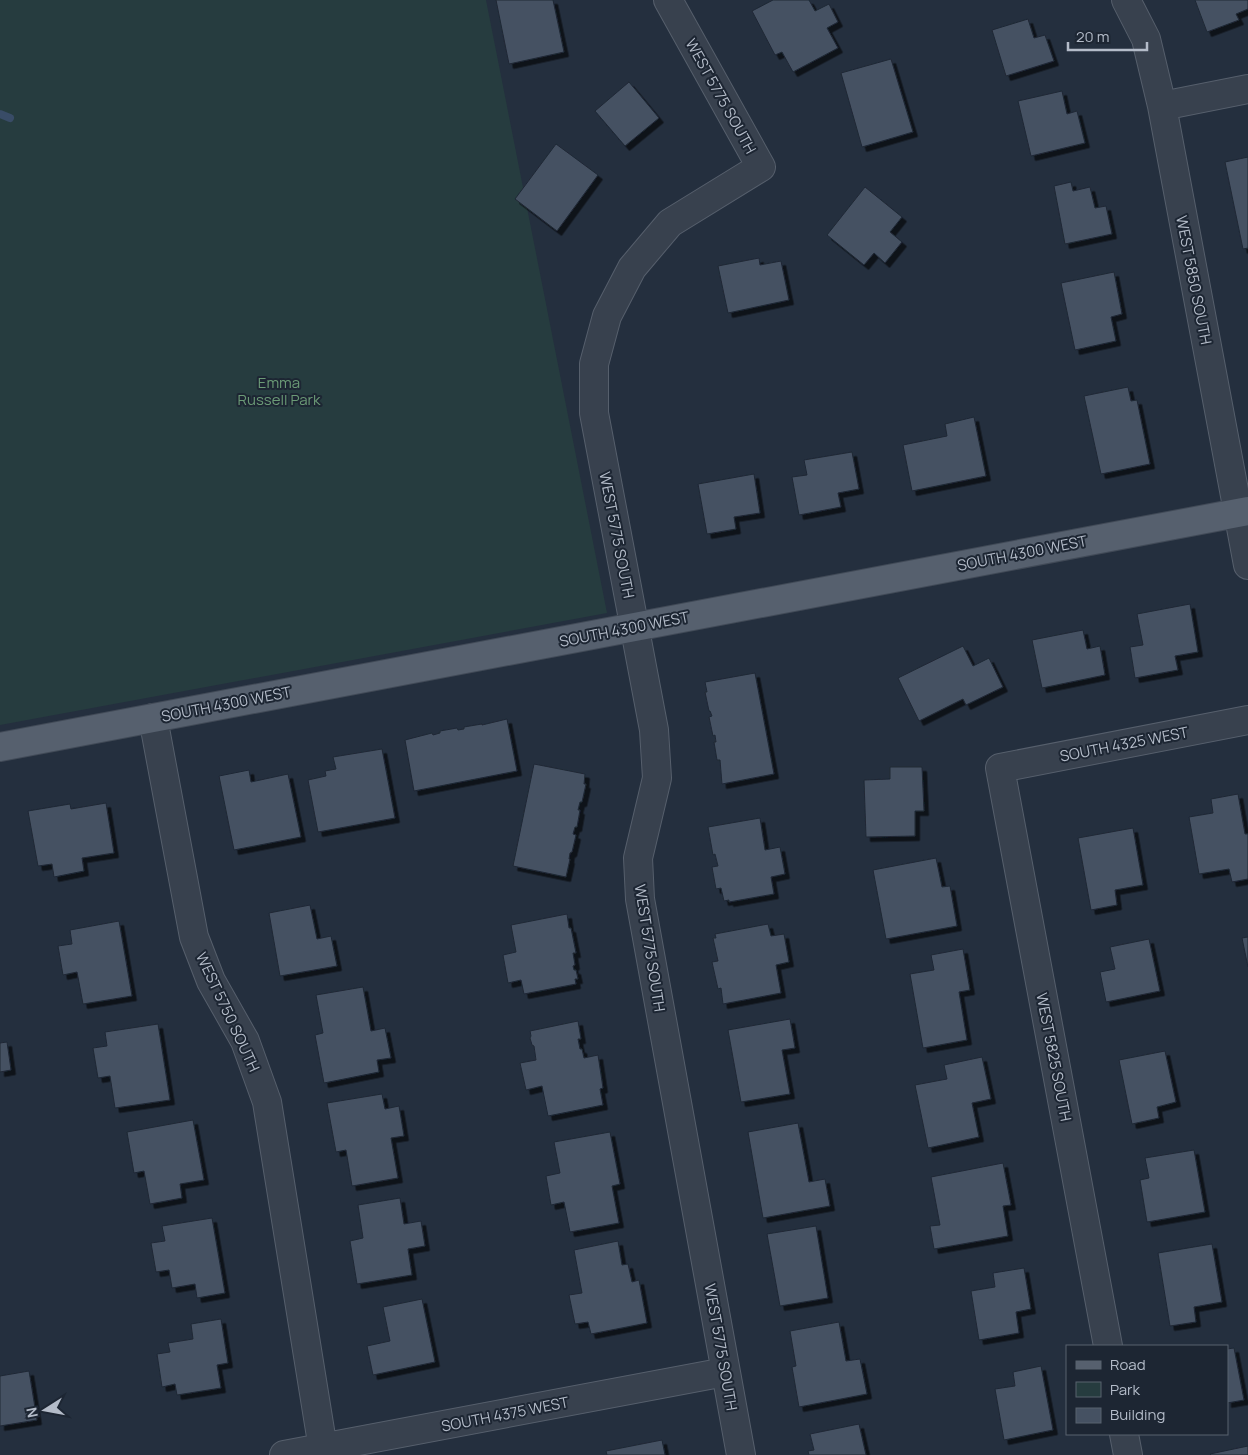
<svg xmlns="http://www.w3.org/2000/svg" width="1248" height="1455" font-family="Manrope,sans-serif">
<style>
.green{fill:#263c3f}
.lines{fill:none;stroke-linecap:round;stroke-linejoin:round}
.stream{stroke:#394c67;stroke-width:8}
.building{fill:#455162;stroke:#1f2835;filter:url(#shadow)}
.minor-casing{stroke:#565f6c;stroke-width:30}
.major-casing{stroke:#414a57;stroke-width:30}
.minor{stroke:#38414e;stroke-width:28}
.major{stroke:#56606e;stroke-width:28}
.labels{text-anchor:middle;dominant-baseline:central;stroke-width:4;stroke-linejoin:round;paint-order:stroke}
.street-label{font-size:15px;fill:#b4bcc9;stroke:#1d2633}
.park-label{font-size:15px;fill:#6b9a76;stroke:#1d2633}
</style>
<defs>
<filter id="shadow"><feDropShadow dx="4.5" dy="4.5" stdDeviation="0" flood-color="#0009"/></filter>
</defs>
<rect width="100%" height="100%" fill="#242f3e"/>
<!-- green -->
<path class="green" d="M 0,0 L 486,0 L 607,613 L 0,725 Z"/>
<g class="lines">
<!-- stream -->
<path class="stream" d="M 0,114 L 10,118"/>
</g>
<!-- building -->
<path class="building" d="M 496,0 L 553,0 L 564,52 L 509,64 Z
M 773,0 L 809,0 L 815,11 L 829,4 L 838,22 L 827,28 L 838,48 L 793,72 L 782,52 L 775,55 L 752,11 Z
M 1195,0 L 1248,0 L 1248,9 L 1236,14 L 1239,20 L 1207,32 Z
M 1028,19 L 1034,38 L 1045,35 L 1054,61 L 1006,76 L 992,30 Z
M 891,59 L 913,132 L 862,147 L 841,73 Z
M 629,82 L 659,118 L 625,146 L 595,111 Z
M 1062,91 L 1067,114 L 1077,111 L 1085,143 L 1031,156 L 1018,101 Z
M 556,144 L 598,175 L 557,231 L 515,199 Z
M 1248,157 L 1248,248 L 1243,249 L 1225,162 Z
M 1071,182 L 1073,191 L 1090,187 L 1095,208 L 1106,206 L 1112,234 L 1065,244 L 1054,186 Z
M 865,187 L 902,217 L 890,232 L 902,242 L 885,263 L 874,253 L 864,265 L 827,235 Z
M 759,258 L 760,265 L 781,261 L 789,300 L 728,313 L 718,266 Z
M 1114,272 L 1122,314 L 1111,317 L 1116,341 L 1075,350 L 1061,283 Z
M 1128,387 L 1131,401 L 1137,400 L 1150,464 L 1101,474 L 1084,396 Z
M 974,417 L 986,476 L 912,491 L 903,445 L 947,436 L 945,424 Z
M 852,452 L 859,489 L 838,493 L 841,507 L 799,515 L 792,477 L 807,475 L 804,460 Z
M 754,474 L 760,513 L 734,517 L 736,529 L 707,534 L 698,484 Z
M 1190,604 L 1198,652 L 1175,656 L 1178,670 L 1135,678 L 1130,647 L 1143,645 L 1137,614 Z
M 1083,630 L 1087,649 L 1100,646 L 1105,675 L 1042,688 L 1032,640 Z
M 963,646 L 973,666 L 989,658 L 1003,687 L 966,705 L 963,699 L 919,721 L 898,678 Z
M 755,673 L 774,774 L 722,784 L 720,760 L 717,760 L 714,742 L 716,742 L 715,735 L 713,736 L 709,717 L 712,716 L 710,711 L 709,711 L 705,692 L 707,692 L 705,682 Z
M 507,719 L 517,771 L 414,791 L 405,740 L 432,733 L 433,735 L 440,733 L 440,731 L 457,728 L 458,730 L 464,729 L 464,727 L 482,724 L 482,725 Z
M 382,749 L 395,818 L 318,832 L 308,780 L 326,776 L 325,771 L 336,769 L 333,757 Z
M 534,764 L 585,774 L 584,784 L 586,784 L 582,802 L 580,802 L 578,810 L 580,810 L 577,827 L 575,827 L 573,834 L 576,835 L 572,852 L 570,853 L 569,859 L 570,859 L 566,877 L 513,866 Z
M 890,767 L 922,767 L 924,811 L 915,811 L 915,836 L 866,837 L 864,780 L 890,779 Z
M 249,770 L 251,782 L 288,774 L 301,837 L 234,850 L 219,776 Z
M 1238,794 L 1245,834 L 1248,834 L 1248,879 L 1232,882 L 1229,869 L 1199,874 L 1189,817 L 1213,813 L 1211,799 Z
M 106,803 L 114,853 L 82,858 L 84,871 L 54,877 L 52,864 L 38,866 L 28,811 L 70,804 L 71,809 Z
M 760,818 L 765,850 L 780,847 L 785,874 L 771,877 L 774,894 L 729,902 L 729,900 L 724,901 L 721,888 L 716,889 L 712,867 L 718,866 L 715,854 L 713,855 L 708,827 Z
M 1133,828 L 1143,885 L 1115,890 L 1117,905 L 1091,910 L 1078,838 Z
M 936,858 L 942,887 L 950,886 L 957,926 L 886,939 L 873,870 Z
M 310,905 L 317,939 L 331,936 L 337,966 L 280,976 L 269,913 Z
M 567,914 L 569,928 L 571,928 L 576,953 L 573,953 L 575,965 L 573,966 L 574,970 L 576,970 L 578,979 L 575,979 L 576,984 L 524,994 L 521,980 L 508,983 L 503,955 L 516,952 L 511,925 Z
M 119,921 L 132,996 L 83,1004 L 77,972 L 63,975 L 58,946 L 72,944 L 70,930 Z
M 768,924 L 771,936 L 784,934 L 789,962 L 776,965 L 781,993 L 723,1004 L 721,988 L 718,989 L 712,962 L 718,961 L 713,938 L 716,938 L 715,934 Z
M 1248,937 L 1248,967 L 1242,938 Z
M 1149,939 L 1160,991 L 1106,1002 L 1100,972 L 1115,969 L 1110,947 Z
M 963,949 L 970,990 L 959,992 L 967,1040 L 923,1048 L 910,974 L 934,970 L 931,955 Z
M 363,987 L 371,1031 L 385,1028 L 391,1058 L 377,1060 L 379,1072 L 324,1083 L 315,1035 L 323,1033 L 316,995 Z
M 790,1019 L 795,1048 L 782,1050 L 790,1094 L 741,1102 L 728,1030 Z
M 578,1021 L 581,1039 L 578,1039 L 580,1049 L 582,1049 L 584,1058 L 598,1055 L 603,1088 L 600,1089 L 603,1105 L 548,1116 L 542,1086 L 526,1090 L 520,1063 L 536,1060 L 534,1046 L 532,1045 L 530,1038 L 531,1036 L 530,1031 Z
M 158,1024 L 170,1100 L 115,1108 L 110,1076 L 98,1078 L 93,1048 L 107,1046 L 105,1032 Z
M 7,1042 L 11,1070 L 0,1072 L 0,1043 Z
M 1165,1051 L 1176,1102 L 1157,1107 L 1159,1118 L 1132,1124 L 1119,1060 Z
M 982,1057 L 991,1099 L 972,1103 L 979,1137 L 928,1148 L 915,1085 L 947,1079 L 944,1065 Z
M 382,1094 L 385,1109 L 399,1106 L 404,1136 L 391,1138 L 398,1178 L 352,1186 L 346,1150 L 336,1152 L 327,1103 Z
M 193,1120 L 204,1180 L 180,1184 L 182,1198 L 150,1204 L 144,1171 L 134,1173 L 127,1132 Z
M 798,1123 L 809,1182 L 825,1179 L 830,1206 L 763,1218 L 748,1132 Z
M 610,1132 L 620,1184 L 612,1186 L 619,1223 L 570,1232 L 564,1202 L 551,1205 L 546,1176 L 560,1173 L 554,1142 Z
M 1194,1150 L 1205,1212 L 1147,1222 L 1140,1180 L 1149,1178 L 1145,1158 Z
M 1003,1163 L 1011,1205 L 1003,1206 L 1008,1236 L 934,1249 L 930,1226 L 940,1225 L 931,1177 Z
M 400,1198 L 404,1224 L 421,1221 L 425,1246 L 408,1249 L 412,1275 L 357,1284 L 350,1241 L 363,1238 L 358,1205 Z
M 212,1218 L 225,1293 L 197,1298 L 195,1284 L 172,1288 L 169,1270 L 156,1272 L 151,1243 L 165,1241 L 162,1226 Z
M 816,1226 L 828,1298 L 780,1306 L 767,1234 Z
M 618,1241 L 622,1265 L 628,1264 L 632,1282 L 639,1280 L 647,1323 L 591,1334 L 588,1322 L 575,1324 L 569,1295 L 582,1293 L 574,1250 Z
M 1212,1244 L 1222,1302 L 1194,1307 L 1196,1322 L 1170,1326 L 1158,1253 Z
M 1024,1268 L 1031,1309 L 1016,1312 L 1019,1333 L 979,1340 L 971,1291 L 995,1287 L 993,1273 Z
M 422,1299 L 435,1362 L 373,1375 L 367,1346 L 390,1341 L 383,1307 Z
M 221,1319 L 228,1363 L 217,1365 L 221,1388 L 177,1395 L 175,1384 L 162,1387 L 157,1354 L 170,1352 L 168,1343 L 193,1339 L 191,1324 Z
M 839,1322 L 846,1361 L 860,1359 L 867,1394 L 799,1407 L 792,1367 L 796,1366 L 790,1331 Z
M 1234,1348 L 1244,1400 L 1227,1403 L 1227,1349 Z
M 1041,1366 L 1053,1430 L 1004,1440 L 995,1389 L 1015,1386 L 1013,1372 Z
M 29,1371 L 37,1420 L 0,1426 L 0,1376 Z
M 859,1424 L 866,1455 L 809,1455 L 808,1451 L 814,1450 L 810,1434 Z
M 662,1440 L 665,1455 L 607,1455 L 606,1451 Z
M 1248,1446 L 1248,1455 L 1211,1455 L 1210,1454 Z"/>
<g class="lines">
<defs>
<path id="minor" d="M 668,0 L 761,167 L 670,223 L 632,268 L 607,316 L 594,364 L 594,413 L 654,730 L 657,778 L 638,858 L 640,899 L 741,1455
M 1126,0 L 1146,39 L 1162,106 L 1248,565
M 1162,106 L 1248,89
M 153,718 L 194,937 L 211,981 L 245,1041 L 267,1102 L 324,1455
M 1108,1346 L 1000,768 L 1248,720
M 1124,1434 L 1128,1455
M 284,1455 L 725,1372"/>
<path id="major" d="M 0,747 L 1248,511"/>
</defs>
<!-- minor casing -->
<use href="#minor" class="minor-casing"/>
<!-- major casing -->
<use href="#major" class="major-casing"/>
<!-- minor -->
<use href="#minor" class="minor"/>
<!-- major -->
<use href="#major" class="major"/>
</g>
<g class="labels">
<!-- street labels -->
<g class="street-label">
<text transform="translate(721 96) rotate(61)">WEST 5775 SOUTH</text>
<text transform="translate(1194 280) rotate(79)">WEST 5850 SOUTH</text>
<text transform="translate(617 535) rotate(79)">WEST 5775 SOUTH</text>
<text transform="translate(1022 553) rotate(-11)">SOUTH 4300 WEST</text>
<text transform="translate(624 629) rotate(-11)">SOUTH 4300 WEST</text>
<text transform="translate(226 704) rotate(-11)">SOUTH 4300 WEST</text>
<text transform="translate(1124 744) rotate(-11)">SOUTH 4325 WEST</text>
<text transform="translate(650 948) rotate(81)">WEST 5775 SOUTH</text>
<text transform="translate(228 1012) rotate(65)">WEST 5750 SOUTH</text>
<text transform="translate(1054 1057) rotate(79)">WEST 5825 SOUTH</text>
<text transform="translate(721 1347) rotate(80)">WEST 5775 SOUTH</text>
<text transform="translate(505 1414) rotate(-11)">SOUTH 4375 WEST</text>
</g>
<!-- park labels -->
<g class="park-label">
<text x="279" y="382">Emma<tspan x="279" dy="17">Russell Park</tspan></text>
</g>
</g>
<!-- legend -->
<rect x="1066" y="1345" width="162" height="90" fill="#1d2633" stroke="#59626f"/>
<rect x="1076" y="1361" width="25" height="8" fill="#56606e" stroke="#59626f"/>
<text x="1110" y="1370" font-size="15" fill="#b4bcc9">Road</text>
<rect x="1076" y="1382" width="25" height="15" fill="#263c3f" stroke="#59626f"/>
<text x="1110" y="1395" font-size="15" fill="#b4bcc9">Park</text>
<rect x="1076" y="1408" width="25" height="15" fill="#455162" stroke="#59626f"/>
<text x="1110" y="1420" font-size="15" fill="#b4bcc9">Building</text>
<!-- north arrow -->
<g transform="translate(45 1410) rotate(259)" stroke="#1d2633" stroke-width="4" paint-order="stroke">
<path d="M0-4L9 19L0 12L-9 19Z" fill="#b4bcc9"/>
<text y="-8" font-size="14" font-weight="bold" text-anchor="middle" fill="#b4bcc9">N</text>
</g>
<!-- scale -->
<path d="M1068 42v8h79v-8" fill="none" stroke="#b4bcc9" stroke-width="2.5"/>
<text x="1076" y="42" font-size="15" fill="#b4bcc9" stroke="#1d2633" stroke-width="4" paint-order="stroke">20 m</text>
</svg>
